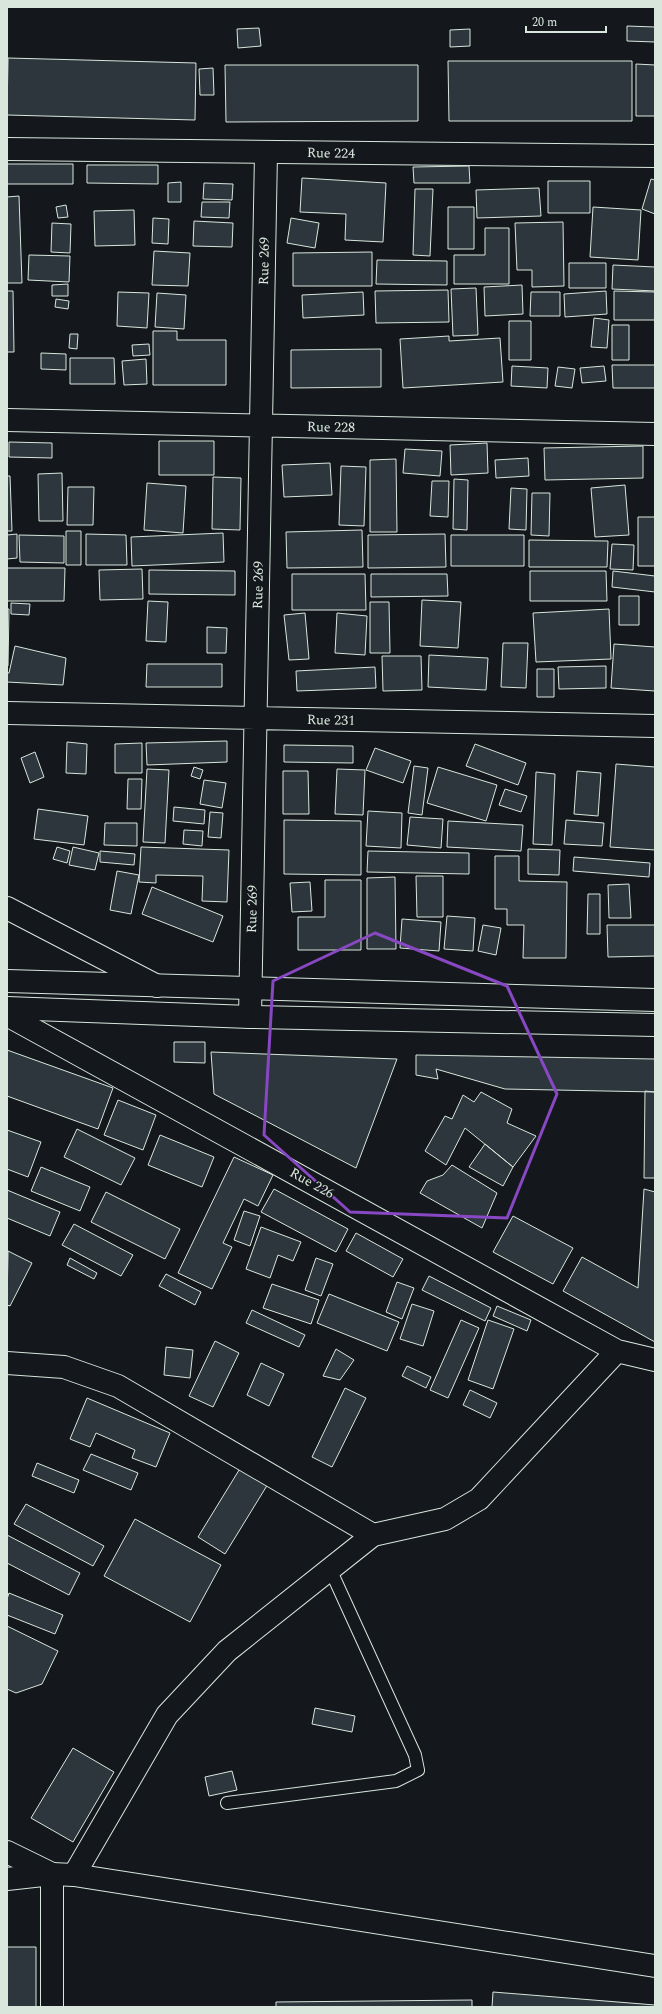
<svg xmlns="http://www.w3.org/2000/svg" width="662" height="2014" font-family="Spectral,serif">
<style>
.building{fill:#2c363c;stroke:#d8e6dc}
.lines{fill:none;stroke-linecap:round;stroke-linejoin:round}
.service-casing{stroke:#d8e6dc;stroke-width:14}
.minor-casing{stroke:#d8e6dc;stroke-width:24}
.tertiary-casing{stroke:#d8e6dc;stroke-width:24}
.secondary-casing{stroke:#d8e6dc;stroke-width:24}
.service{stroke:#14181c;stroke-width:12}
.minor{stroke:#14181c;stroke-width:22}
.tertiary{stroke:#14181c;stroke-width:22}
.secondary{stroke:#14181c;stroke-width:22}
.marked{fill:none;stroke:#8948c3;stroke-width:3;stroke-linejoin:round}
.labels{text-anchor:middle;dominant-baseline:central;stroke-width:3;stroke-linejoin:round;paint-order:stroke}
.street-label{font-size:14px;fill:#d8e6dc;stroke:#14181c}
</style>
<rect width="100%" height="100%" fill="#14181c"/>
<!-- building -->
<path class="building" d="M 627,26 L 655,27 L 655,42 L 627,41 Z
M 259,28 L 261,46 L 238,48 L 237,29 Z
M 470,29 L 470,46 L 450,47 L 450,30 Z
M 8,58 L 196,63 L 195,120 L 7,115 Z
M 448,61 L 632,61 L 632,121 L 449,121 Z
M 636,64 L 655,65 L 655,116 L 636,116 Z
M 225,65 L 418,65 L 418,121 L 226,122 Z
M 213,68 L 214,95 L 200,95 L 199,69 Z
M 7,164 L 73,164 L 73,184 L 7,184 Z
M 87,165 L 158,165 L 158,184 L 87,183 Z
M 469,166 L 470,183 L 414,183 L 413,167 Z
M 302,178 L 386,183 L 383,242 L 345,240 L 346,214 L 300,212 Z
M 651,179 L 655,180 L 655,214 L 642,209 Z
M 548,181 L 590,181 L 590,213 L 548,213 Z
M 181,182 L 181,202 L 168,202 L 168,183 Z
M 204,183 L 233,184 L 232,200 L 203,199 Z
M 539,188 L 541,216 L 477,218 L 476,190 Z
M 415,189 L 433,189 L 430,256 L 413,255 Z
M 19,196 L 22,283 L 7,283 L 7,197 Z
M 202,202 L 230,202 L 229,218 L 201,217 Z
M 66,205 L 68,217 L 58,218 L 56,207 Z
M 448,207 L 474,207 L 474,249 L 448,249 Z
M 593,207 L 641,210 L 638,260 L 590,257 Z
M 134,210 L 135,245 L 95,246 L 94,211 Z
M 153,218 L 169,219 L 168,244 L 152,243 Z
M 291,218 L 319,223 L 315,248 L 287,243 Z
M 194,221 L 233,223 L 232,247 L 193,246 Z
M 563,222 L 564,286 L 532,287 L 532,270 L 517,270 L 515,223 Z
M 52,223 L 71,224 L 70,253 L 51,252 Z
M 485,228 L 509,228 L 509,284 L 454,284 L 454,255 L 485,255 Z
M 154,251 L 190,253 L 188,286 L 152,285 Z
M 372,252 L 372,286 L 293,286 L 293,253 Z
M 29,255 L 70,256 L 69,282 L 28,280 Z
M 377,260 L 447,261 L 447,285 L 376,284 Z
M 569,263 L 606,263 L 606,288 L 569,288 Z
M 613,265 L 655,267 L 655,291 L 612,289 Z
M 68,284 L 68,296 L 52,296 L 52,285 Z
M 522,285 L 523,314 L 485,316 L 484,287 Z
M 476,288 L 478,335 L 453,336 L 451,289 Z
M 448,290 L 449,322 L 376,323 L 375,291 Z
M 7,291 L 13,291 L 14,352 L 7,352 Z
M 606,291 L 607,314 L 565,317 L 564,294 Z
M 614,291 L 655,292 L 655,320 L 614,320 Z
M 118,292 L 149,293 L 147,328 L 117,326 Z
M 363,292 L 364,315 L 303,318 L 302,295 Z
M 531,292 L 560,292 L 560,316 L 530,316 Z
M 157,293 L 186,295 L 184,329 L 155,327 Z
M 56,299 L 69,301 L 68,309 L 55,307 Z
M 594,318 L 609,320 L 607,348 L 591,347 Z
M 509,321 L 531,321 L 531,360 L 509,360 Z
M 612,325 L 629,325 L 629,360 L 612,360 Z
M 153,331 L 177,331 L 177,340 L 226,340 L 226,385 L 153,385 Z
M 70,334 L 78,334 L 77,349 L 69,348 Z
M 449,336 L 449,341 L 500,338 L 503,382 L 403,388 L 400,339 Z
M 149,344 L 150,355 L 133,356 L 132,345 Z
M 381,349 L 381,387 L 291,388 L 291,350 Z
M 41,353 L 66,354 L 66,370 L 41,369 Z
M 70,358 L 114,358 L 115,384 L 70,384 Z
M 146,359 L 147,384 L 124,385 L 122,361 Z
M 612,365 L 655,365 L 655,388 L 613,388 Z
M 512,366 L 548,368 L 547,388 L 511,386 Z
M 604,366 L 606,381 L 582,383 L 580,368 Z
M 558,367 L 575,369 L 572,388 L 555,386 Z
M 159,441 L 214,441 L 214,475 L 159,475 Z
M 9,442 L 52,443 L 52,458 L 9,457 Z
M 487,443 L 488,473 L 451,475 L 450,445 Z
M 643,446 L 643,478 L 545,480 L 544,448 Z
M 405,449 L 442,451 L 440,476 L 403,473 Z
M 528,458 L 529,476 L 496,478 L 495,460 Z
M 396,459 L 397,532 L 370,532 L 370,460 Z
M 330,463 L 332,495 L 284,497 L 282,465 Z
M 341,466 L 366,467 L 364,526 L 339,525 Z
M 62,473 L 63,521 L 39,521 L 38,474 Z
M 7,476 L 10,476 L 12,531 L 7,531 Z
M 213,477 L 241,478 L 240,530 L 212,529 Z
M 454,479 L 468,480 L 467,530 L 453,529 Z
M 432,481 L 449,481 L 448,517 L 430,516 Z
M 147,483 L 186,486 L 183,533 L 144,530 Z
M 625,485 L 629,535 L 595,537 L 591,488 Z
M 68,487 L 94,487 L 93,525 L 67,525 Z
M 511,488 L 527,489 L 526,530 L 509,529 Z
M 532,493 L 550,493 L 549,536 L 531,535 Z
M 638,517 L 655,517 L 655,566 L 638,566 Z
M 362,530 L 363,567 L 287,568 L 286,532 Z
M 66,531 L 81,531 L 81,565 L 66,565 Z
M 223,533 L 224,562 L 132,566 L 131,537 Z
M 17,534 L 17,558 L 7,559 L 7,535 Z
M 86,534 L 126,535 L 127,565 L 86,565 Z
M 445,534 L 446,567 L 368,568 L 368,535 Z
M 19,535 L 64,536 L 64,563 L 20,562 Z
M 451,535 L 524,535 L 524,566 L 451,566 Z
M 529,540 L 608,541 L 607,567 L 529,567 Z
M 612,544 L 634,545 L 633,570 L 610,569 Z
M 7,568 L 65,568 L 64,601 L 7,601 Z
M 142,569 L 143,599 L 100,600 L 99,570 Z
M 149,570 L 235,571 L 235,595 L 149,594 Z
M 530,571 L 606,571 L 607,601 L 530,601 Z
M 613,571 L 655,576 L 655,592 L 612,587 Z
M 292,574 L 365,574 L 366,610 L 292,610 Z
M 371,574 L 447,574 L 448,596 L 371,597 Z
M 619,596 L 639,596 L 639,625 L 619,625 Z
M 422,600 L 461,602 L 458,648 L 420,646 Z
M 148,601 L 168,602 L 166,642 L 146,641 Z
M 370,602 L 389,602 L 390,653 L 370,653 Z
M 11,603 L 30,604 L 29,615 L 11,614 Z
M 7,609 L 9,609 L 8,666 L 7,666 Z
M 609,609 L 611,659 L 536,662 L 533,613 Z
M 305,613 L 309,659 L 289,660 L 284,615 Z
M 337,613 L 367,616 L 365,655 L 335,653 Z
M 207,627 L 227,628 L 226,653 L 207,653 Z
M 503,643 L 528,643 L 526,688 L 501,687 Z
M 614,644 L 655,647 L 655,691 L 611,688 Z
M 15,646 L 66,658 L 63,685 L 7,682 L 7,673 L 9,673 Z
M 429,655 L 488,658 L 486,690 L 428,687 Z
M 382,656 L 421,656 L 422,690 L 383,691 Z
M 147,664 L 222,664 L 222,687 L 146,687 Z
M 606,666 L 606,688 L 559,689 L 558,667 Z
M 375,667 L 376,688 L 297,691 L 296,671 Z
M 537,669 L 554,669 L 554,697 L 537,697 Z
M 227,741 L 227,762 L 147,765 L 146,743 Z
M 67,742 L 87,744 L 86,774 L 66,773 Z
M 142,743 L 142,773 L 115,773 L 115,744 Z
M 475,744 L 526,763 L 518,785 L 466,766 Z
M 284,745 L 353,746 L 353,763 L 284,762 Z
M 375,748 L 411,761 L 403,783 L 366,770 Z
M 35,752 L 44,777 L 30,783 L 21,758 Z
M 616,764 L 655,767 L 655,850 L 610,847 Z
M 414,766 L 428,768 L 422,815 L 408,813 Z
M 194,767 L 203,770 L 200,779 L 191,776 Z
M 438,767 L 497,785 L 486,821 L 427,803 Z
M 147,769 L 169,770 L 165,843 L 143,842 Z
M 337,769 L 365,770 L 363,815 L 335,814 Z
M 283,771 L 308,771 L 309,814 L 283,814 Z
M 577,771 L 601,773 L 598,816 L 574,814 Z
M 536,772 L 555,774 L 552,845 L 533,844 Z
M 128,779 L 142,779 L 141,809 L 127,809 Z
M 204,780 L 226,783 L 222,808 L 200,804 Z
M 505,789 L 527,796 L 521,812 L 499,805 Z
M 174,807 L 205,810 L 204,824 L 173,821 Z
M 38,809 L 88,816 L 84,845 L 34,839 Z
M 368,811 L 402,813 L 401,848 L 366,846 Z
M 210,812 L 223,813 L 221,838 L 208,837 Z
M 410,817 L 443,819 L 441,848 L 407,845 Z
M 284,820 L 361,821 L 361,875 L 284,874 Z
M 566,820 L 604,823 L 602,846 L 564,844 Z
M 448,821 L 523,825 L 521,851 L 447,847 Z
M 105,823 L 137,823 L 137,846 L 104,845 Z
M 184,830 L 203,831 L 202,846 L 183,844 Z
M 57,847 L 70,851 L 67,863 L 53,859 Z
M 73,847 L 99,853 L 95,870 L 69,865 Z
M 141,847 L 229,850 L 227,902 L 202,901 L 203,876 L 156,875 L 156,883 L 139,882 Z
M 528,849 L 560,850 L 559,875 L 528,874 Z
M 100,851 L 135,854 L 134,865 L 100,862 Z
M 368,851 L 469,853 L 469,874 L 367,872 Z
M 495,856 L 519,856 L 519,881 L 567,882 L 566,958 L 523,958 L 524,925 L 507,925 L 507,909 L 495,909 Z
M 574,857 L 650,863 L 649,877 L 573,871 Z
M 117,871 L 139,875 L 131,914 L 110,910 Z
M 416,876 L 443,876 L 443,917 L 417,917 Z
M 395,877 L 396,949 L 367,949 L 367,878 Z
M 325,880 L 361,880 L 361,950 L 298,950 L 298,917 L 325,917 Z
M 310,882 L 312,911 L 292,912 L 290,883 Z
M 629,884 L 631,918 L 609,918 L 608,885 Z
M 152,887 L 223,916 L 213,942 L 142,914 Z
M 588,894 L 600,894 L 600,934 L 587,934 Z
M 447,916 L 475,918 L 473,951 L 444,949 Z
M 402,919 L 441,922 L 439,951 L 400,948 Z
M 483,925 L 501,928 L 496,955 L 478,951 Z
M 607,925 L 655,925 L 655,956 L 608,957 Z
M 174,1042 L 205,1042 L 205,1063 L 174,1062 Z
M 7,1050 L 113,1088 L 98,1129 L 7,1096 Z
M 211,1052 L 397,1059 L 356,1168 L 214,1094 Z
M 416,1055 L 655,1059 L 655,1092 L 505,1089 L 436,1069 L 438,1079 L 416,1075 Z
M 645,1091 L 655,1092 L 655,1178 L 644,1178 Z
M 481,1092 L 512,1109 L 507,1123 L 536,1136 L 513,1167 L 465,1128 L 446,1165 L 425,1151 L 445,1116 L 452,1119 L 463,1095 L 474,1102 Z
M 118,1100 L 156,1115 L 143,1150 L 104,1135 Z
M 77,1129 L 135,1158 L 121,1185 L 64,1157 Z
M 7,1130 L 41,1142 L 28,1177 L 7,1169 Z
M 160,1135 L 214,1157 L 202,1187 L 148,1165 Z
M 485,1144 L 513,1167 L 503,1186 L 469,1167 Z
M 234,1157 L 273,1175 L 258,1206 L 244,1199 L 223,1243 L 232,1247 L 212,1289 L 178,1273 Z
M 452,1165 L 497,1193 L 482,1228 L 420,1193 L 427,1181 L 443,1175 Z
M 41,1167 L 90,1187 L 80,1211 L 31,1191 Z
M 274,1189 L 348,1229 L 336,1252 L 261,1212 Z
M 644,1189 L 655,1192 L 655,1342 L 563,1291 L 582,1257 L 638,1288 Z
M 7,1190 L 60,1212 L 50,1236 L 7,1218 Z
M 106,1192 L 180,1229 L 165,1259 L 91,1222 Z
M 244,1211 L 260,1216 L 250,1246 L 234,1240 Z
M 513,1216 L 573,1248 L 553,1284 L 493,1252 Z
M 74,1224 L 133,1255 L 121,1276 L 62,1245 Z
M 261,1227 L 301,1242 L 293,1261 L 278,1255 L 270,1278 L 246,1269 Z
M 356,1233 L 403,1259 L 393,1277 L 346,1251 Z
M 8,1251 L 32,1263 L 10,1306 L 7,1305 Z
M 70,1258 L 97,1273 L 94,1279 L 67,1265 Z
M 316,1258 L 333,1264 L 321,1296 L 305,1290 Z
M 166,1274 L 201,1292 L 195,1305 L 159,1286 Z
M 429,1276 L 491,1308 L 485,1321 L 422,1290 Z
M 397,1282 L 414,1288 L 402,1319 L 386,1312 Z
M 272,1284 L 319,1300 L 311,1324 L 263,1308 Z
M 329,1294 L 399,1322 L 387,1351 L 317,1323 Z
M 412,1304 L 434,1311 L 423,1346 L 400,1339 Z
M 497,1306 L 531,1320 L 527,1331 L 493,1316 Z
M 252,1310 L 305,1335 L 299,1347 L 246,1323 Z
M 461,1320 L 479,1328 L 448,1398 L 430,1390 Z
M 488,1320 L 514,1329 L 493,1389 L 468,1380 Z
M 215,1341 L 239,1353 L 213,1407 L 189,1396 Z
M 166,1347 L 193,1350 L 190,1378 L 164,1375 Z
M 336,1349 L 354,1360 L 340,1380 L 323,1376 Z
M 261,1363 L 284,1374 L 269,1406 L 247,1395 Z
M 407,1366 L 431,1377 L 426,1388 L 402,1376 Z
M 345,1388 L 366,1398 L 332,1467 L 312,1457 Z
M 470,1390 L 497,1403 L 490,1418 L 463,1405 Z
M 87,1398 L 170,1433 L 156,1467 L 132,1458 L 135,1450 L 96,1433 L 90,1447 L 70,1439 Z
M 91,1454 L 138,1473 L 131,1490 L 83,1470 Z
M 244,1462 L 271,1479 L 225,1554 L 198,1537 Z
M 37,1463 L 79,1480 L 74,1493 L 32,1476 Z
M 26,1504 L 104,1546 L 93,1566 L 14,1524 Z
M 135,1519 L 221,1565 L 190,1622 L 104,1576 Z
M 7,1535 L 80,1573 L 69,1595 L 7,1563 Z
M 9,1593 L 63,1615 L 55,1634 L 7,1615 L 7,1599 Z
M 7,1626 L 58,1651 L 42,1684 L 16,1693 L 7,1689 Z
M 315,1708 L 355,1716 L 352,1732 L 312,1724 Z
M 73,1748 L 114,1772 L 73,1842 L 31,1818 Z
M 232,1771 L 237,1790 L 209,1796 L 205,1777 Z
M 7,1947 L 36,1947 L 36,2007 L 7,2007 Z
M 493,1992 L 655,2005 L 655,2007 L 492,2007 Z
M 472,2000 L 472,2007 L 276,2007 L 276,2002 Z"/>
<g class="lines">
<defs>
<path id="service" d="M 227,1803 L 396,1781 L 418,1770 L 415,1755 L 330,1569"/>
<path id="minor" d="M 7,420 L 655,434
M 7,713 L 655,726
M 7,908 L 157,986
M 7,1015 L 617,1351 L 655,1360
M 250,1017 L 266,153
M 7,1363 L 64,1367 L 118,1386 L 373,1535
M 7,1852 L 52,1874 L 52,2007
M 74,1875 L 167,1715 L 227,1651 L 373,1535 L 445,1519 L 479,1499 L 617,1351"/>
<path id="tertiary" d="M 7,149 L 655,156
M 7,1879 L 52,1874 L 74,1875 L 655,1966"/>
<path id="secondary" d="M 7,981 L 655,1000
M 7,1008 L 250,1017 L 655,1025"/>
</defs>
<!-- service casing -->
<use href="#service" class="service-casing"/>
<!-- minor casing -->
<use href="#minor" class="minor-casing"/>
<!-- tertiary casing -->
<use href="#tertiary" class="tertiary-casing"/>
<!-- secondary casing -->
<use href="#secondary" class="secondary-casing"/>
<!-- service -->
<use href="#service" class="service"/>
<!-- minor -->
<use href="#minor" class="minor"/>
<!-- tertiary -->
<use href="#tertiary" class="tertiary"/>
<!-- secondary -->
<use href="#secondary" class="secondary"/>
</g>
<!-- marked area -->
<path class="marked" d="M 375,933 L 507,986 L 557,1094 L 507,1218 L 350,1212 L 264,1135 L 273,981 Z"/>
<g class="labels">
<!-- street labels -->
<g class="street-label">
<text transform="translate(331 153) rotate(1)">Rue 224</text>
<text transform="translate(264 261) rotate(-89)">Rue 269</text>
<text transform="translate(331 427) rotate(1)">Rue 228</text>
<text transform="translate(258 585) rotate(-89)">Rue 269</text>
<text transform="translate(331 720) rotate(1)">Rue 231</text>
<text transform="translate(252 909) rotate(-89)">Rue 269</text>
<text transform="translate(312 1183) rotate(29)">Rue 226</text>
</g>
</g>
<!-- border -->
<rect width="662" height="2014" fill="none" stroke="#d8e6dc" stroke-width="16"/>
<!-- scale -->
<path d="M526 26v6h80v-6" fill="none" stroke="#d8e6dc" stroke-width="2"/>
<text x="532" y="26" font-size="12" fill="#d8e6dc" stroke="#14181c" stroke-width="3" paint-order="stroke">20 m</text>
</svg>
